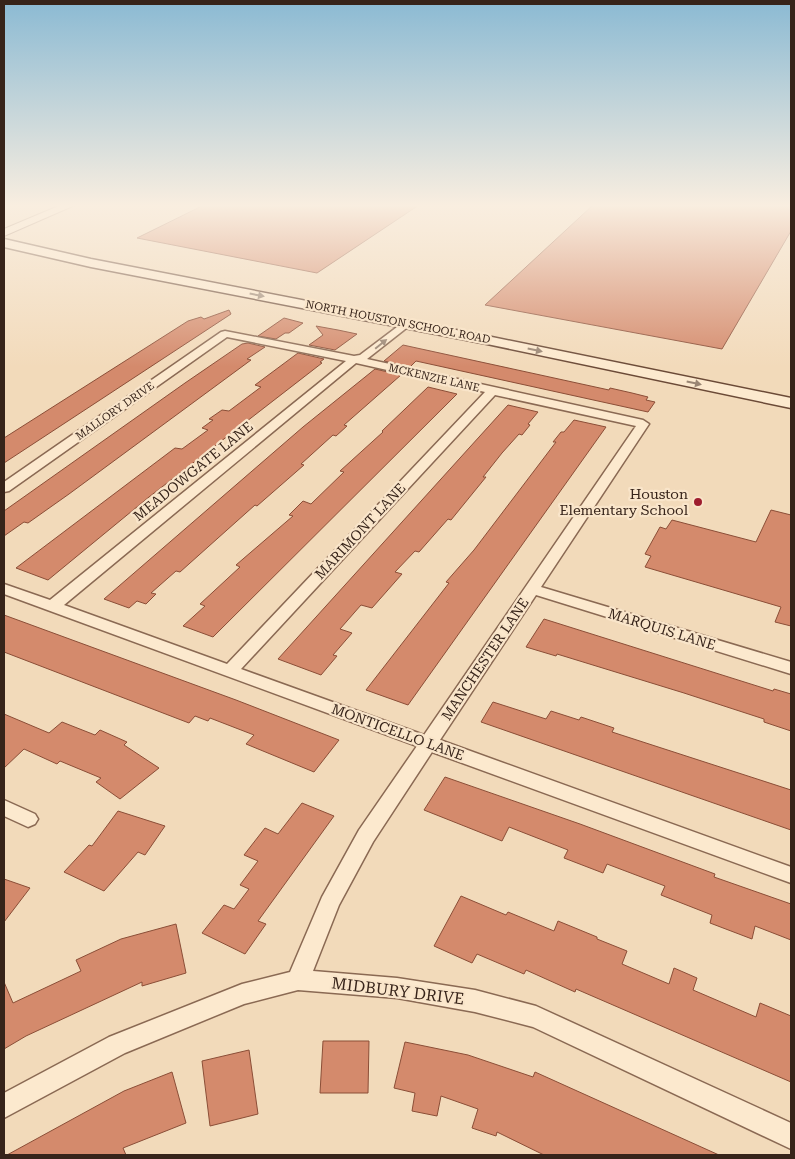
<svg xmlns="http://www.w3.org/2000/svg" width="795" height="1159" font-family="'Roboto Serif',serif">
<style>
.building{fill:#d48a6c;stroke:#8b4e37}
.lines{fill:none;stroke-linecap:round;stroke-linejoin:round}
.minor-casing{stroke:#8a6953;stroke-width:3}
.tertiary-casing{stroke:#8a6953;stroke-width:2}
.secondary-casing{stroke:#6b4a37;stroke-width:3}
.minor{fill:#fce9ce;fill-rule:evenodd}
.tertiary{fill:#fce9ce;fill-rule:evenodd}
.secondary{fill:#fce9ce;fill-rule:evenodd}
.oneway{fill:#9a8674}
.poi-dot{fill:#9e1d2e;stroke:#f9e5ca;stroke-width:2}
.labels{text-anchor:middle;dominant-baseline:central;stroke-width:4.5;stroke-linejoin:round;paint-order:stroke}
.far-street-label{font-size:11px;fill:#37241a;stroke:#f9e5ca}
.street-label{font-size:14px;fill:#37241a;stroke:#f9e5ca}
.poi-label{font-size:14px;fill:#37241a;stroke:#f9e5ca;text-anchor:end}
.near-street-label{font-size:16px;fill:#37241a;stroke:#f9e5ca}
</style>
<rect width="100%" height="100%" fill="#f2daba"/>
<!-- building -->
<path class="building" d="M 204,205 L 419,205 L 317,273 L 137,238 Z
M 593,205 L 791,205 L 791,231 L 722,349 L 485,305 Z
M 229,310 L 231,314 L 4,463 L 4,438 L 188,321 L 201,317 L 204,319 Z
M 284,318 L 303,323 L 289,333 L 285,333 L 276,339 L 258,336 Z
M 316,326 L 338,330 L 357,334 L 335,350 L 309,345 L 323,335 Z
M 248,343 L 265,347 L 247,359 L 251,360 L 69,494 L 28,523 L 24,522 L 4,536 L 4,511 L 185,383 L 242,344 Z
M 403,345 L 609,390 L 610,388 L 632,393 L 648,397 L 646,400 L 655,402 L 648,412 L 416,361 L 410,367 L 384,361 Z
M 298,353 L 324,359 L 320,362 L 322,363 L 149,497 L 48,580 L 16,568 L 175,448 L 182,449 L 208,430 L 202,428 L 213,420 L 209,419 L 222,410 L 229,411 L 261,387 L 255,385 Z
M 375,369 L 401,375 L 344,425 L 347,426 L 336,436 L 333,435 L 301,464 L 304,465 L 257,506 L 255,505 L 180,572 L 176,571 L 151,593 L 156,594 L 146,604 L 137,601 L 129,608 L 104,599 L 303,427 Z
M 428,387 L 457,394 L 213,637 L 183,626 L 205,606 L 200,604 L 240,567 L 236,565 L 293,516 L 289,515 L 303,501 L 311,504 L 344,472 L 340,471 L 383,432 L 382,431 Z
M 508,405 L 538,412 L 528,424 L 530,425 L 522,435 L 519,434 L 502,453 L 483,477 L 486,477 L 451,520 L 448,519 L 419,552 L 415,551 L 395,572 L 402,574 L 372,608 L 361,605 L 340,629 L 352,633 L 333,655 L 337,656 L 321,675 L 278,659 Z
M 574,420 L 606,427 L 408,705 L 366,690 L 449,583 L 446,582 L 474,550 L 556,442 L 553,442 L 561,432 L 564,432 Z
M 771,510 L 791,515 L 791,626 L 775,622 L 781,607 L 645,567 L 651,556 L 645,554 L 660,527 L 666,529 L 672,520 L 756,542 Z
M 4,615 L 236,700 L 339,740 L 314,772 L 246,744 L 254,735 L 210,718 L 208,721 L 195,716 L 189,723 L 4,652 Z
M 544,619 L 773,691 L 774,689 L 791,694 L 791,731 L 764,722 L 764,719 L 684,693 L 557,654 L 556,656 L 526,647 Z
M 493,702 L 546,719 L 551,711 L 579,720 L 581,717 L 614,728 L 612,732 L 791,790 L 791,830 L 481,722 Z
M 4,714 L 49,733 L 62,722 L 95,735 L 100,730 L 127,742 L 124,745 L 159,768 L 120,799 L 96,782 L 101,778 L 60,761 L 57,764 L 24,749 L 4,768 Z
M 445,777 L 580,824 L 715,874 L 714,877 L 791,904 L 791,940 L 755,926 L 752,939 L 710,923 L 712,915 L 661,895 L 665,886 L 607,864 L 603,873 L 564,858 L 568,850 L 509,827 L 502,841 L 424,810 Z
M 302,803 L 334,816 L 258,921 L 266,924 L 245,954 L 202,933 L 224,905 L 234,909 L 249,889 L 240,885 L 258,861 L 244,855 L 265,828 L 278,834 Z
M 118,811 L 165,826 L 145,855 L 138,852 L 104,891 L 64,872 L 89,845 L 92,846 Z
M 4,879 L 30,888 L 4,922 Z
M 461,896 L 506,915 L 508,912 L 554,931 L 558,921 L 597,937 L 597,939 L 627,951 L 622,964 L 669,984 L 674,968 L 697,978 L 693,990 L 756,1017 L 760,1003 L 791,1016 L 791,1082 L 576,989 L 575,992 L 526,970 L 524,974 L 477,954 L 472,963 L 434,946 Z
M 176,924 L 186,973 L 142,986 L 142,982 L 26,1036 L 4,1049 L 4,982 L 13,1003 L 81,971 L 76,960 L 121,939 Z
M 323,1041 L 369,1041 L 368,1093 L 320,1093 Z
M 405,1042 L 468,1055 L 533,1077 L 535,1072 L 719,1155 L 544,1155 L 497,1132 L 496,1136 L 472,1128 L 478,1109 L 441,1096 L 437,1116 L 412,1111 L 415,1093 L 394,1088 Z
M 249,1050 L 258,1114 L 210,1126 L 202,1061 Z
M 172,1072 L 186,1123 L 123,1148 L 126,1155 L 7,1155 L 124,1091 Z"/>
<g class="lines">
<defs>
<path id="minor" d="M 405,321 L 410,324 L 409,326 L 367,359 L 643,420 L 649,424 L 541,587 L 791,662 L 791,674 L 536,595 L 440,740 L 791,867 L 791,883 L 432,752 L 373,842 L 339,905 L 313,971 L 397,978 L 475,990 L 536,1006 L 791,1123 L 791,1149 L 533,1027 L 475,1012 L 397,998 L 298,990 L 244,1004 L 125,1053 L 4,1118 L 4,1093 L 109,1037 L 242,984 L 290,972 L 322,897 L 359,830 L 417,746 L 4,594 L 4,584 L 50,600 L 346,361 L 227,337 L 9,491 L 4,492 L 4,482 L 221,332 L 225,331 L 354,356 L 360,355 ZM 356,363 L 485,392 L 227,664 L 64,605 ZM 495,395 L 636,426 L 424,735 L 241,669 Z
M 4,800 L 35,814 L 38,819 L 35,824 L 28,827 L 4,816 Z"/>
<path id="tertiary" d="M 61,205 L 75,205 L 4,236 L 4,229 Z"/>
<path id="secondary" d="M 4,239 L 91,259 L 487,336 L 791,398 L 791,408 L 487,344 L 91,267 L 4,247 Z"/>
</defs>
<!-- minor casing -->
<use href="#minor" class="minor-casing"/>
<!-- tertiary casing -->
<use href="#tertiary" class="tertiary-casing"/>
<!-- secondary casing -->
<use href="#secondary" class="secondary-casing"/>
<!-- minor -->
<use href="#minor" class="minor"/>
<!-- tertiary -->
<use href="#tertiary" class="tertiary"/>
<!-- secondary -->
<use href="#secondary" class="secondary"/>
</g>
<!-- one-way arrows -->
<defs><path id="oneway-solid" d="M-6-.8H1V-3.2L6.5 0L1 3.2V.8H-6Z" transform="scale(1.25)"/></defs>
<g class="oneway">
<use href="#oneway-solid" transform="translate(257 295) rotate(11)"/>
<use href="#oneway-solid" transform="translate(381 344) rotate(-39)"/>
<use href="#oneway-solid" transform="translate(535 350) rotate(12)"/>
<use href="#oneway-solid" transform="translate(694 383) rotate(12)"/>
</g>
<!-- sky -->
<linearGradient id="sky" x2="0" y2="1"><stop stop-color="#8bbad3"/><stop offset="0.56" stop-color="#f9eee0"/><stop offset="1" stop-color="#f9eee0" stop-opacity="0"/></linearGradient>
<rect width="795" height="367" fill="url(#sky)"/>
<!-- markers -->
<circle class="poi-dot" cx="698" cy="502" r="5"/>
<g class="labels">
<!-- far-street labels -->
<g class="far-street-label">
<text transform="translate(398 322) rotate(11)">NORTH HOUSTON SCHOOL ROAD</text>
<text transform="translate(434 378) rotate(13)">MCKENZIE LANE</text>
<text transform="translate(115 411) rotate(-35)">MALLORY DRIVE</text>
</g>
<!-- street labels -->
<g class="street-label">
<text transform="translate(193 471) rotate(-39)">MEADOWGATE LANE</text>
<text transform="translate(360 531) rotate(-47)">MARIMONT LANE</text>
<text transform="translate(662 629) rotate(17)">MARQUIS LANE</text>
<text transform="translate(485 659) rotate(-56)">MANCHESTER LANE</text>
<text transform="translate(398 732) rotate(20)">MONTICELLO LANE</text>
</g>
<!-- poi labels -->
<g class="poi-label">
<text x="688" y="494">Houston<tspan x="688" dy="16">Elementary School</tspan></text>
</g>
<!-- near-street labels -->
<g class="near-street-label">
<text transform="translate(398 991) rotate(7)">MIDBURY DRIVE</text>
</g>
</g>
<!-- border -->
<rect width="795" height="1159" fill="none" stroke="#37241a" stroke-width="10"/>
</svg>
